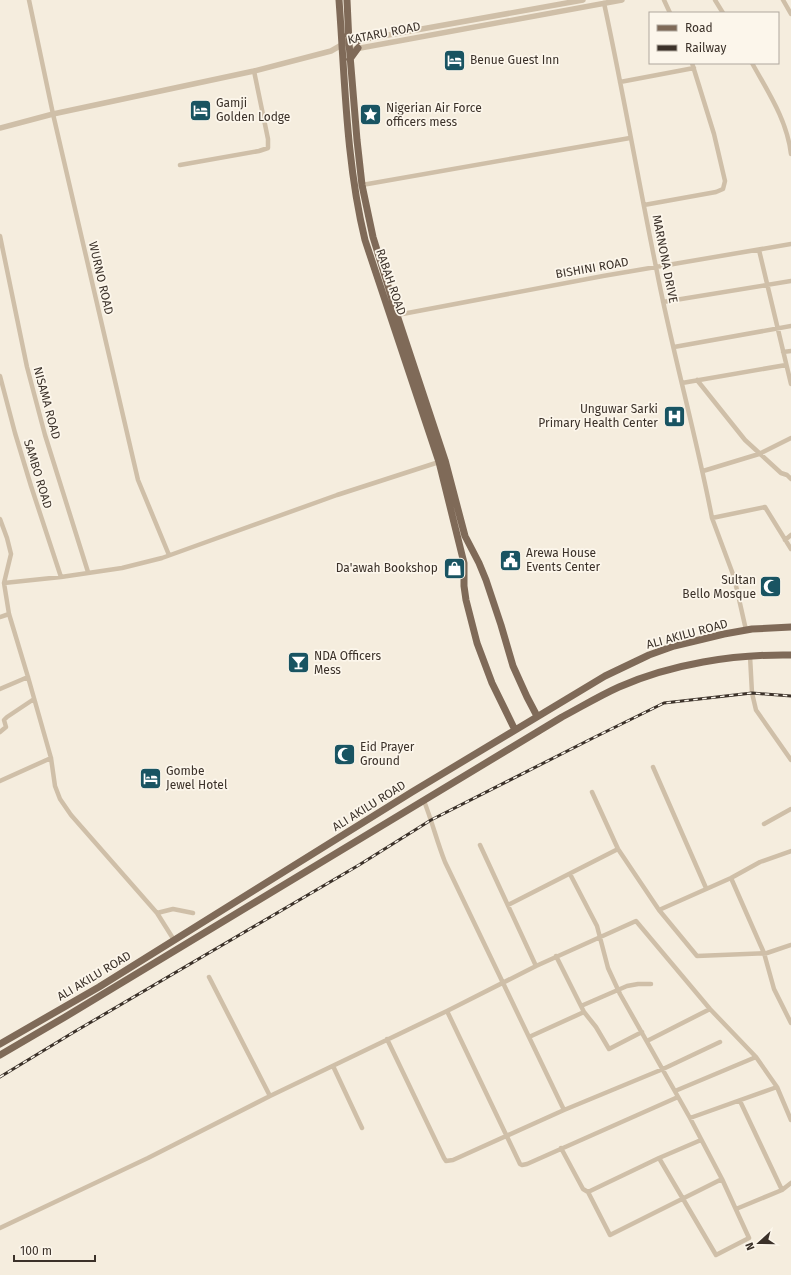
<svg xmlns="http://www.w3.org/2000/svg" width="791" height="1275" font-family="'Fira Sans',sans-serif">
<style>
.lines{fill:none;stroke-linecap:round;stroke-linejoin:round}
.minor{stroke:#cfbfa8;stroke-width:4.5}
.tertiary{stroke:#cfbfa8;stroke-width:5.5}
.primary{stroke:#7f6a58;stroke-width:7}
.rail-casing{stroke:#3b3129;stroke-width:3}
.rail{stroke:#fcf6eb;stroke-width:1.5;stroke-dasharray:4.5;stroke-linecap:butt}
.labels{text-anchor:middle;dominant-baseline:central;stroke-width:3.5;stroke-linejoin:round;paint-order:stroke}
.street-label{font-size:12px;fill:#3b3129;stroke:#fcf6eb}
.poi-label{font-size:12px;fill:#3b3129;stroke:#fcf6eb;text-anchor:start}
</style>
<rect width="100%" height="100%" fill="#f5edde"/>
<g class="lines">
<!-- minor -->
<path class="minor" d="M 29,0 L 53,114 L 138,480 L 169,555
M 664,0 L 670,13
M 715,0 L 723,13
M 783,0 L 791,14
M 604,3 C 623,91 638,179 656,267 C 672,351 696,434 712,518
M 752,63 C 768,92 787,120 791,154
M 620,82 L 694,68
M 180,165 L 259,151 L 268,148 L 268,139 L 254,71
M 362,185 L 630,138
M 644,205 L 716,192 L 723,189 L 725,181 L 714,134 L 692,63
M 0,236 L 27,367 L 45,435 L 88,572
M 759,250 L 791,384
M 663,302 L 791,281
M 397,315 L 603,276 L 791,244
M 674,347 L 791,326
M 783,352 L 791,351
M 0,376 L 15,433 L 31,486 L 61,577
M 697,380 L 745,440 L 781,473 L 787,475 L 791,479
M 682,383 L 786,365
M 703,471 L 759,454 L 791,438
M 0,519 L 7,538 L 11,554 L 4,583
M 785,540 L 791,535
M 0,617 L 9,614
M 746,630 L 734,577 L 712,518 L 765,507 L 791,549
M 750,656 L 752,693 L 756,710 L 791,760
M 0,689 L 28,677
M 0,732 L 6,727 L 4,720 L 7,717 L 34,699
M 653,767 L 706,888
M 0,781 L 51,758
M 592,792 L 618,849 L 659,910 L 697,956 L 767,953 L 791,945
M 424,801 C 432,821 437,842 445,862 L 564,1110
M 764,824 L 791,809
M 480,845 L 536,966
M 570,874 L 597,926 L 608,968 L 620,994 L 690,1118 L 722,1179 L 749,1238 L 716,1255 L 659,1158
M 731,878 L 764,953 L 774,989 L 791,1023
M 508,905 L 618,849
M 659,910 L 731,878 L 760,862 L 791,851
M 157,913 L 173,909 L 193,913
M 174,940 L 157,913 L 71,815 L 60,799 L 55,786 L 51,758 L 28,677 L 9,614 L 4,583 L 61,577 L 122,568 L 162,558 L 337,495 L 439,462
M 556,956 L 584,1012 L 596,1027 L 609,1049 L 642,1032
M 209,977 L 270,1096
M 581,1006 L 627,986 L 638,984 L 651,984
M 447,1011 L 520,1164 L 522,1165 L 527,1164 L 678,1097
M 529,1037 L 584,1012
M 387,1039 L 444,1158 L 446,1161 L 453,1160 L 564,1110 L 663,1069 L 720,1042
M 647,1041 L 710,1009
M 333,1066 L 362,1128
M 675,1091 L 756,1057
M 740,1101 L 782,1190
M 690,1118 L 777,1087
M 561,1148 L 583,1189 L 588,1192 L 610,1235 L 722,1179
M 588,1192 L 659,1158 L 701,1140
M 736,1209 L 782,1190 L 791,1183
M 0,1228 L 148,1158 L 270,1096 L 447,1011 L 536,966 L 636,921 L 710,1009 L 756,1057 L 777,1087 L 791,1120"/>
<!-- tertiary -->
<path class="tertiary" d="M 355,41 L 583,0
M 355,49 L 622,0
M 0,128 L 53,114 L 254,71 L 331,51 L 345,43"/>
<!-- primary -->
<path class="primary" d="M 339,0 C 345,80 346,162 365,240 L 439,462 L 464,563 L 464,586 L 466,600 L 477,643 L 492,683 L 515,730
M 347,0 L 349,43 L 357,140 L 362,185 L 373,237 L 397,315 L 445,460 L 465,536 L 479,563 L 486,580 L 501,625 L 513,666 L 527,697 L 537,716
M 348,35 L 354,40 L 358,41
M 350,59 L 358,48
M 0,1044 L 99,987 L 412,792 L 605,676 L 649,655 L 674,646 L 695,641 L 724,634 L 752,629 L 791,627
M 0,1055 L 65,1017 L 562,717 C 581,707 599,696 619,687 C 671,664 734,654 791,655"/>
<defs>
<path id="rail" d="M 0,1077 L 74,1032 L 359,865 L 431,820 L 593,738 L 664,703 L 752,693 L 791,696"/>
</defs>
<!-- rail casing -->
<use href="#rail" class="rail-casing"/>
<!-- rail -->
<use href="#rail" class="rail"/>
</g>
<!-- icons -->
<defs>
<symbol id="hotel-square" viewBox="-11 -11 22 22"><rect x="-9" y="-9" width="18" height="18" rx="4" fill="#195462" stroke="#fcf6eb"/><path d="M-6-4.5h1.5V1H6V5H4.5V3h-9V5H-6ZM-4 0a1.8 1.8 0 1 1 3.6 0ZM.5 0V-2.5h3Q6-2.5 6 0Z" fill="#fff"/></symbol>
<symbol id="sight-square" viewBox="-11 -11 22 22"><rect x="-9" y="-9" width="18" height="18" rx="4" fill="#195462" stroke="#fcf6eb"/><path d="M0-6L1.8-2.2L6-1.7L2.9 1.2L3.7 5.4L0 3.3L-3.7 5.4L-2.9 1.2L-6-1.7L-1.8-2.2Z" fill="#fff"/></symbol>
<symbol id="hospital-square" viewBox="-11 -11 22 22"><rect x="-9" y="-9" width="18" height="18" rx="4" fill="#195462" stroke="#fcf6eb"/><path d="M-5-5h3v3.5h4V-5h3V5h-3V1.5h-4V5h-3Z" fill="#fff"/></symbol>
<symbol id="civic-square" viewBox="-11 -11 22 22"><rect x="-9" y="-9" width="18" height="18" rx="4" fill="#195462" stroke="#fcf6eb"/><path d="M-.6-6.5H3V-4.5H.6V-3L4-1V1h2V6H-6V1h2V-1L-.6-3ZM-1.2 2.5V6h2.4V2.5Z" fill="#fff"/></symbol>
<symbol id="shop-square" viewBox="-11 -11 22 22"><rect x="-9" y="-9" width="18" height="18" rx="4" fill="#195462" stroke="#fcf6eb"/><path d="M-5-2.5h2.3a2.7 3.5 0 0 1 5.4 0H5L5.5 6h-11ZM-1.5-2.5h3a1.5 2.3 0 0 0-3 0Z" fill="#fff"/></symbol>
<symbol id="mosque-square" viewBox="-11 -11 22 22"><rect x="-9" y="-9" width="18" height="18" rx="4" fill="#195462" stroke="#fcf6eb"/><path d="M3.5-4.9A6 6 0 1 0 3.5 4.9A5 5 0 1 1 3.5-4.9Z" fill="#fff"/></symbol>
<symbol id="bar-square" viewBox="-11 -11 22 22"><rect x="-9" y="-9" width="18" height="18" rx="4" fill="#195462" stroke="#fcf6eb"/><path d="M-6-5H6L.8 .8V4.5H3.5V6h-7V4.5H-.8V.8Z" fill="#fff"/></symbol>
</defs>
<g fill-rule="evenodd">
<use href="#hotel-square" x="442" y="48" width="25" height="25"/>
<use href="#hotel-square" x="188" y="98" width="25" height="25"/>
<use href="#sight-square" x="358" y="102" width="25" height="25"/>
<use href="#hospital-square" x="662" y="404" width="25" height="25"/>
<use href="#civic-square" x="498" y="548" width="25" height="25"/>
<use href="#shop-square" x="442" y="556" width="25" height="25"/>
<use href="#mosque-square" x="758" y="574" width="25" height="25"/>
<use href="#bar-square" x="286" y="650" width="25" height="25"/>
<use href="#mosque-square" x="332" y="742" width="25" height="25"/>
<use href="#hotel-square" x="138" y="766" width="25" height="25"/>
</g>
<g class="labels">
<!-- street labels -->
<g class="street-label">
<text transform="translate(384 33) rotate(-11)">KATARU ROAD</text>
<text transform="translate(665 259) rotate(79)">MARNONA DRIVE</text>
<text transform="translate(592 268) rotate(-10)">BISHINI ROAD</text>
<text transform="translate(101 278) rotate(77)">WURNO ROAD</text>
<text transform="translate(391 282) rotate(71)">RABAH ROAD</text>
<text transform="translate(47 403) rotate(75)">NISAMA ROAD</text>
<text transform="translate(38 474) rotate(73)">SAMBO ROAD</text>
<text transform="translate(687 634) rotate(-15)">ALI AKILU ROAD</text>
<text transform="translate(369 806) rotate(-32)">ALI AKILU ROAD</text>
<text transform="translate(94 976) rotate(-31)">ALI AKILU ROAD</text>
</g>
<!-- poi labels -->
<g class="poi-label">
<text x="470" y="60">Benue Guest Inn</text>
<text x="216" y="103">Gamji<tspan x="216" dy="14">Golden Lodge</tspan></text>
<text x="386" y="108">Nigerian Air Force<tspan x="386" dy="14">officers mess</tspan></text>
<text x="658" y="409" text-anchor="end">Unguwar Sarki<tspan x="658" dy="14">Primary Health Center</tspan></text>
<text x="526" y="553">Arewa House<tspan x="526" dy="14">Events Center</tspan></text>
<text x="438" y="568" text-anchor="end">Da'awah Bookshop</text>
<text x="756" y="580" text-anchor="end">Sultan<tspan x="756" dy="14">Bello Mosque</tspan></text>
<text x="314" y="656">NDA Officers<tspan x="314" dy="14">Mess</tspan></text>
<text x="360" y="747">Eid Prayer<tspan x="360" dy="14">Ground</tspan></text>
<text x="166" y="771">Gombe<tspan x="166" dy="14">Jewel Hotel</tspan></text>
</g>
</g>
<!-- legend -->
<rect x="649" y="12" width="130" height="52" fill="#fcf6eb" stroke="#afa79d"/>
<rect x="657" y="25" width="20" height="6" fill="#7f6a58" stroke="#afa79d"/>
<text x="685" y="32" font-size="12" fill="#3b3129">Road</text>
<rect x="657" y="45" width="20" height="6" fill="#3b3129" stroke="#afa79d"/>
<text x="685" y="52" font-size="12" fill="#3b3129">Railway</text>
<!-- north arrow -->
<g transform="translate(759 1243) rotate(249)" stroke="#fcf6eb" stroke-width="3" paint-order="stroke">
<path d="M0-3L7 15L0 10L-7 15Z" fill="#3b3129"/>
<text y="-6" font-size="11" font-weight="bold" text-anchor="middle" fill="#3b3129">N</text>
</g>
<!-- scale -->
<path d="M14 1255v6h81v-6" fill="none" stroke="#3b3129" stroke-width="2"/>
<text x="20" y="1255" font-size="12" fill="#3b3129" stroke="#fcf6eb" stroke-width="3" paint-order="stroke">100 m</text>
</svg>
